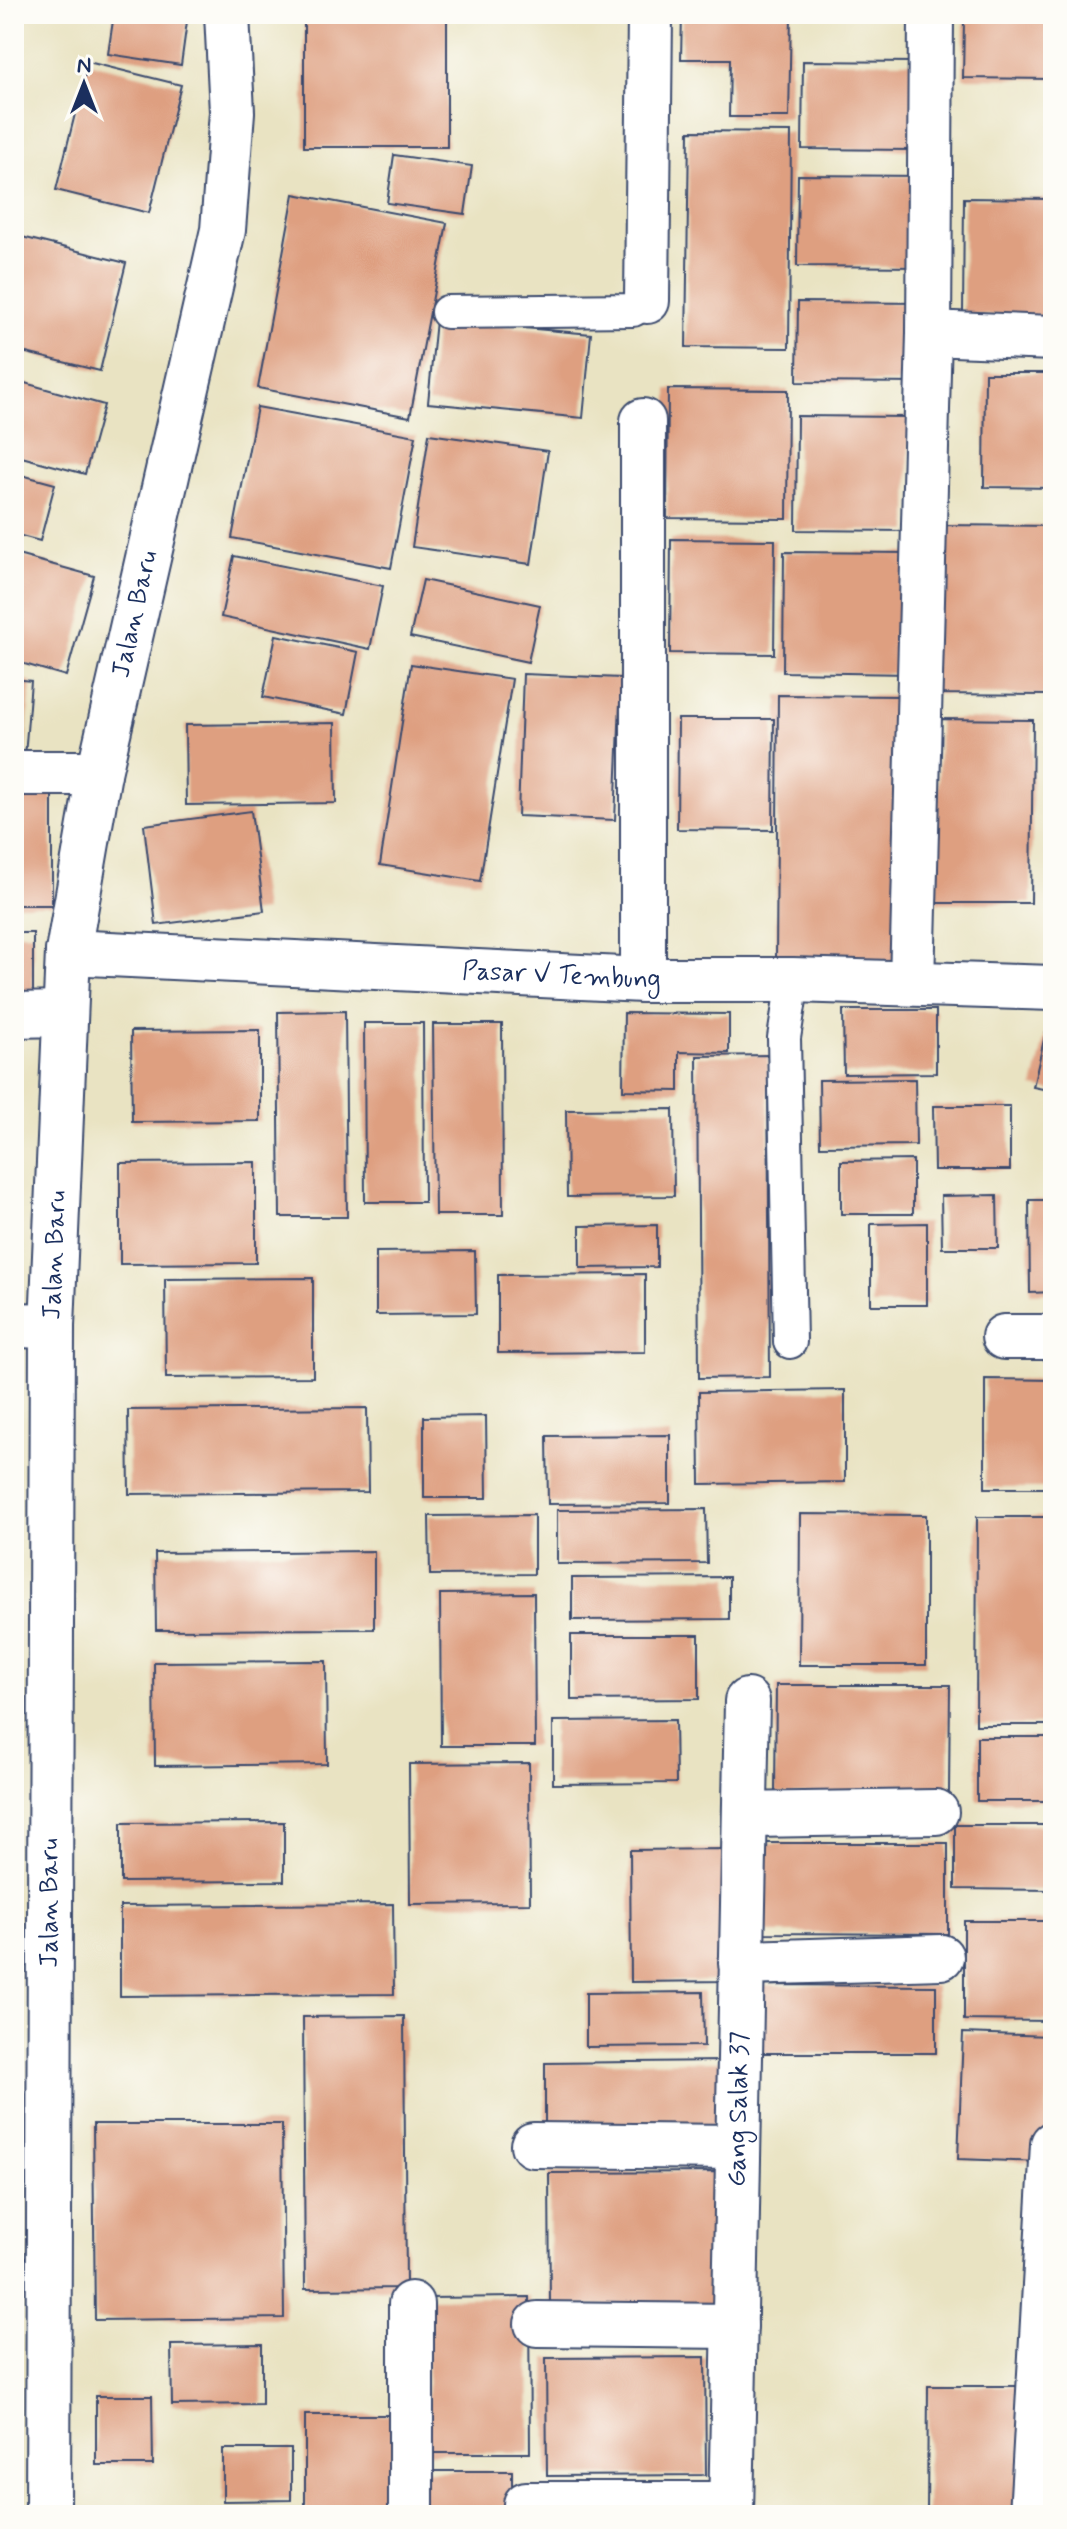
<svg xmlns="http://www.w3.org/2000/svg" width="1067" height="2529" font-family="Mynerve,sans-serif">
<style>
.building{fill:#de9f80}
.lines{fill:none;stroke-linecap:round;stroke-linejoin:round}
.service-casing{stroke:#3a4a6d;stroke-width:36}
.minor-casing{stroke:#3a4a6d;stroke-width:48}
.secondary-casing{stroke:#3a4a6d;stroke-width:48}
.service{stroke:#fff;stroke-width:32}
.minor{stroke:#fff;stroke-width:44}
.secondary{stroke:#fff;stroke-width:44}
.labels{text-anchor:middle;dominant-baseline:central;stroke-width:7;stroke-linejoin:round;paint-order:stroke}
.street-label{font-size:26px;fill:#1b2f5e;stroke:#fdfcf7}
</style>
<rect width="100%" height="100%" fill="#fdfcf7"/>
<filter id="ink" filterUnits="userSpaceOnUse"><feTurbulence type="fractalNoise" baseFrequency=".0125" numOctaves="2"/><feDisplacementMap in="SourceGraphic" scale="16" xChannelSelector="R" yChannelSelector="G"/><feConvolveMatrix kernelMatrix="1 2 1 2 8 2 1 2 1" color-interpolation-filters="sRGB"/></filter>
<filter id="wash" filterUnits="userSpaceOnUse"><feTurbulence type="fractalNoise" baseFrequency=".006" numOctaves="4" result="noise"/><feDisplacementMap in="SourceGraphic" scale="32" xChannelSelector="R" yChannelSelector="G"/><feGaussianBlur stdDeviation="1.8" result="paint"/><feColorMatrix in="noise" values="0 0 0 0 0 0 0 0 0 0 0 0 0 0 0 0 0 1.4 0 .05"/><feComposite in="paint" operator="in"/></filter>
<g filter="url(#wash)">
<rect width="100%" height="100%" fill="#e9e3c2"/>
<g id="blocks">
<!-- building -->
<path class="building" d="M 114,14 L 188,14 L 181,65 L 108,54 Z
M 304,14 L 447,14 L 447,147 L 304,147 Z
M 682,14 L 791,14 L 789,117 L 729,117 L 730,59 L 681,59 Z
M 964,20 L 1053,21 L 1053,79 L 963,78 Z
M 803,61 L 914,62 L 913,150 L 802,149 Z
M 88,62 L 181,85 L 149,213 L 56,190 Z
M 689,131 L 791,132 L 789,348 L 686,347 Z
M 394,155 L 472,166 L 465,214 L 387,203 Z
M 798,175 L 924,176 L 923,267 L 797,266 Z
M 294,194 L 447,223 L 410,417 L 258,388 Z
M 964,198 L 1053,199 L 1053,316 L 963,315 Z
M 14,235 L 126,263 L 100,371 L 14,350 Z
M 798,302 L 923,303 L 923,383 L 797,382 Z
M 436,320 L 591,334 L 583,418 L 428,403 Z
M 985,373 L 1053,373 L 1053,488 L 984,487 Z
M 14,380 L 104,405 L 85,474 L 14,455 Z
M 668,389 L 788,390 L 787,519 L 667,518 Z
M 257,407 L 416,436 L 391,568 L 232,538 Z
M 797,416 L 909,417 L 908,531 L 796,530 Z
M 429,434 L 548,451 L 531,564 L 412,547 Z
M 14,473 L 55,484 L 40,541 L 14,534 Z
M 932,525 L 1053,526 L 1053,695 L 930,694 Z
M 671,539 L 775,540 L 774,654 L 670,653 Z
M 784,552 L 911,553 L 910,674 L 783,672 Z
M 14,554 L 94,576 L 66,676 L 14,661 Z
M 234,556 L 383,586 L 370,649 L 221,617 Z
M 423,580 L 540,605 L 528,662 L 410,637 Z
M 276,635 L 358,652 L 346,714 L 263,697 Z
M 411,664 L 512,679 L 480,881 L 380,865 Z
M 523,674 L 621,678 L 615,820 L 518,816 Z
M 14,679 L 31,681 L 25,756 L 14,755 Z
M 778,695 L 904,696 L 902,962 L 776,961 Z
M 678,719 L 774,719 L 773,830 L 677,829 Z
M 939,719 L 1033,720 L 1031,903 L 937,903 Z
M 335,723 L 336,803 L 186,805 L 185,725 Z
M 14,782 L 52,782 L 52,905 L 14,905 Z
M 251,811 L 264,911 L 156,925 L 144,825 Z
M 14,933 L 33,933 L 33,1000 L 14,1000 Z
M 1052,1005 L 1053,1005 L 1053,1091 L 1033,1087 Z
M 843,1010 L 936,1010 L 936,1073 L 844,1074 Z
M 345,1011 L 347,1217 L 280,1217 L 278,1012 Z
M 624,1013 L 729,1014 L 729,1053 L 679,1052 L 679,1091 L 623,1090 Z
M 364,1023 L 423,1023 L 424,1202 L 365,1202 Z
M 433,1024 L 502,1024 L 503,1215 L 435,1215 Z
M 260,1030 L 260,1121 L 132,1122 L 131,1031 Z
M 768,1055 L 770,1377 L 699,1378 L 697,1056 Z
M 915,1079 L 916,1145 L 820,1146 L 819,1080 Z
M 933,1106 L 1010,1106 L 1010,1170 L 934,1170 Z
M 673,1109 L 674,1196 L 567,1197 L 566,1110 Z
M 913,1160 L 913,1214 L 841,1214 L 841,1161 Z
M 256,1162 L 256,1263 L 120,1264 L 120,1163 Z
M 997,1195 L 998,1248 L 942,1248 L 941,1196 Z
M 1029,1200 L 1053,1200 L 1053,1292 L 1030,1293 Z
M 927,1223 L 927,1305 L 871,1305 L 871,1224 Z
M 657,1225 L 657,1267 L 580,1268 L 580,1226 Z
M 475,1251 L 476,1314 L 376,1315 L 376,1252 Z
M 645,1274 L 645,1352 L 498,1353 L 498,1275 Z
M 313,1278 L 313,1377 L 166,1378 L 165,1279 Z
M 985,1379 L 1053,1380 L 1053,1488 L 985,1488 Z
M 845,1390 L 845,1482 L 700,1484 L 699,1392 Z
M 367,1408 L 368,1492 L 129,1494 L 128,1410 Z
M 486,1416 L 487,1498 L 424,1498 L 424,1417 Z
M 670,1435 L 670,1503 L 548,1504 L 547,1436 Z
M 706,1509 L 707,1563 L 557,1564 L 557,1510 Z
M 800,1514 L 926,1515 L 926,1665 L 799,1665 Z
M 534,1515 L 534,1574 L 430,1575 L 429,1516 Z
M 977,1517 L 1053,1517 L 1053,1725 L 976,1725 Z
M 374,1551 L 374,1629 L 156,1630 L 155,1553 Z
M 729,1577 L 729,1619 L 572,1620 L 572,1578 Z
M 534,1593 L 535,1746 L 441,1746 L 440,1594 Z
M 571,1635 L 699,1635 L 699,1699 L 571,1700 Z
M 326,1661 L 327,1764 L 155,1766 L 154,1662 Z
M 776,1685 L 950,1685 L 949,1794 L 775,1794 Z
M 675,1720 L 676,1783 L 553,1784 L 553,1721 Z
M 977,1737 L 1053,1737 L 1053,1801 L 977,1801 Z
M 529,1763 L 530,1903 L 410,1904 L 409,1764 Z
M 284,1822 L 284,1881 L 121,1882 L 121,1823 Z
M 955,1825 L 1053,1825 L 1053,1890 L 955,1889 Z
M 762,1843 L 948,1843 L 948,1934 L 762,1933 Z
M 727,1849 L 728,1981 L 631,1982 L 630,1850 Z
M 393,1904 L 394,1994 L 120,1996 L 120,1906 Z
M 964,1921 L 1051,1921 L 1051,2021 L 964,2020 Z
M 759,1985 L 936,1986 L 936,2053 L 759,2053 Z
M 703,1992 L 704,2046 L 586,2047 L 586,1993 Z
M 404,2016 L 406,2288 L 305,2289 L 303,2017 Z
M 963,2033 L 1050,2036 L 1045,2162 L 958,2159 Z
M 723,2061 L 723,2126 L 545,2127 L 545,2063 Z
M 93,2124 L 282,2124 L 284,2318 L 95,2320 Z
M 720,2172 L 721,2305 L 550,2306 L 549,2173 Z
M 529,2297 L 530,2453 L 428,2453 L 427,2298 Z
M 262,2344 L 262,2404 L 172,2405 L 171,2345 Z
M 705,2357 L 706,2475 L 547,2476 L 546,2358 Z
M 928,2386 L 1024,2386 L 1024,2515 L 927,2515 Z
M 96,2396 L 152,2396 L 153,2465 L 96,2465 Z
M 305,2415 L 401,2415 L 402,2515 L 305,2515 Z
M 223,2449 L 291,2449 L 291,2500 L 223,2501 Z
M 421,2471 L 512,2471 L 512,2515 L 421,2515 Z"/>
</g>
</g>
<g filter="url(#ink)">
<use href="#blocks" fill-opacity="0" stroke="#3a4a6d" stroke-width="2"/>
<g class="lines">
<defs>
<path id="service" d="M 447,312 L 633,310 L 647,301
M 790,1342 L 784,1038 L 793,980"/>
<g id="minor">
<path d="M 647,301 L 650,14"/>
<path d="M 929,333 L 1053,338"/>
<path d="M 643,421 L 643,980"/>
<path d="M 14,773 L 99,773"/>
<path id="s1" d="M 68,952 L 643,980 L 793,980 L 1053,988"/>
<path d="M 912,983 L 929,333 L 931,14"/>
<path d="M 14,1015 L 64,1014"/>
<path d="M 14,1325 L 52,1326"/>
<path d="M 1004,1337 L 1053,1337"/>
<path d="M 745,1815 L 936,1812"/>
<path d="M 741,1963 L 941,1957"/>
<path d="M 533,2145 L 737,2147"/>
<path d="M 411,2304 L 411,2515"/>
<path d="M 537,2324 L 735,2326"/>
<path d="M 526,2504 L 731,2504"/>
<path id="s2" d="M 731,2515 L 747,1701"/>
<path d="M 1032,2515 L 1053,2144"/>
</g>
<g id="secondary">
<path id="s3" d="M 48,2515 L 52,1326 L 68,952 L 99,773 L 223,230 L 232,112 L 227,14"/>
</g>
</defs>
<!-- service casing -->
<use href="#service" class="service-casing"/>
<!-- minor casing -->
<use href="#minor" class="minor-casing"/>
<!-- secondary casing -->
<use href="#secondary" class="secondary-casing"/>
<!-- service -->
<use href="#service" class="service"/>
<!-- minor -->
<use href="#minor" class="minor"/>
<!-- secondary -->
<use href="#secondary" class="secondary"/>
</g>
</g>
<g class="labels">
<!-- street labels -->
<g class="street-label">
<text stroke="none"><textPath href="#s3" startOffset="1908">Jalan Baru</textPath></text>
<text stroke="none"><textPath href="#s1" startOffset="494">Pasar V Tembung</textPath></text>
<text stroke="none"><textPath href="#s3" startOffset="1260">Jalan Baru</textPath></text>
<text stroke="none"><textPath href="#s3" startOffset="612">Jalan Baru</textPath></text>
<text stroke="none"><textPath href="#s2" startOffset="406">Gang Salak 37</textPath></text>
</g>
</g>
<!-- margin -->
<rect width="1067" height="2529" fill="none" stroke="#fdfcf7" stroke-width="48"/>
<!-- north arrow -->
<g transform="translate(84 84)" stroke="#fdfcf7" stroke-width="6" paint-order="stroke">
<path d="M0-6L14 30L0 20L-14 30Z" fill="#1b2f5e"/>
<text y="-12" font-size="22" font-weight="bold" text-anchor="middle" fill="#1b2f5e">N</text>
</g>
</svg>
